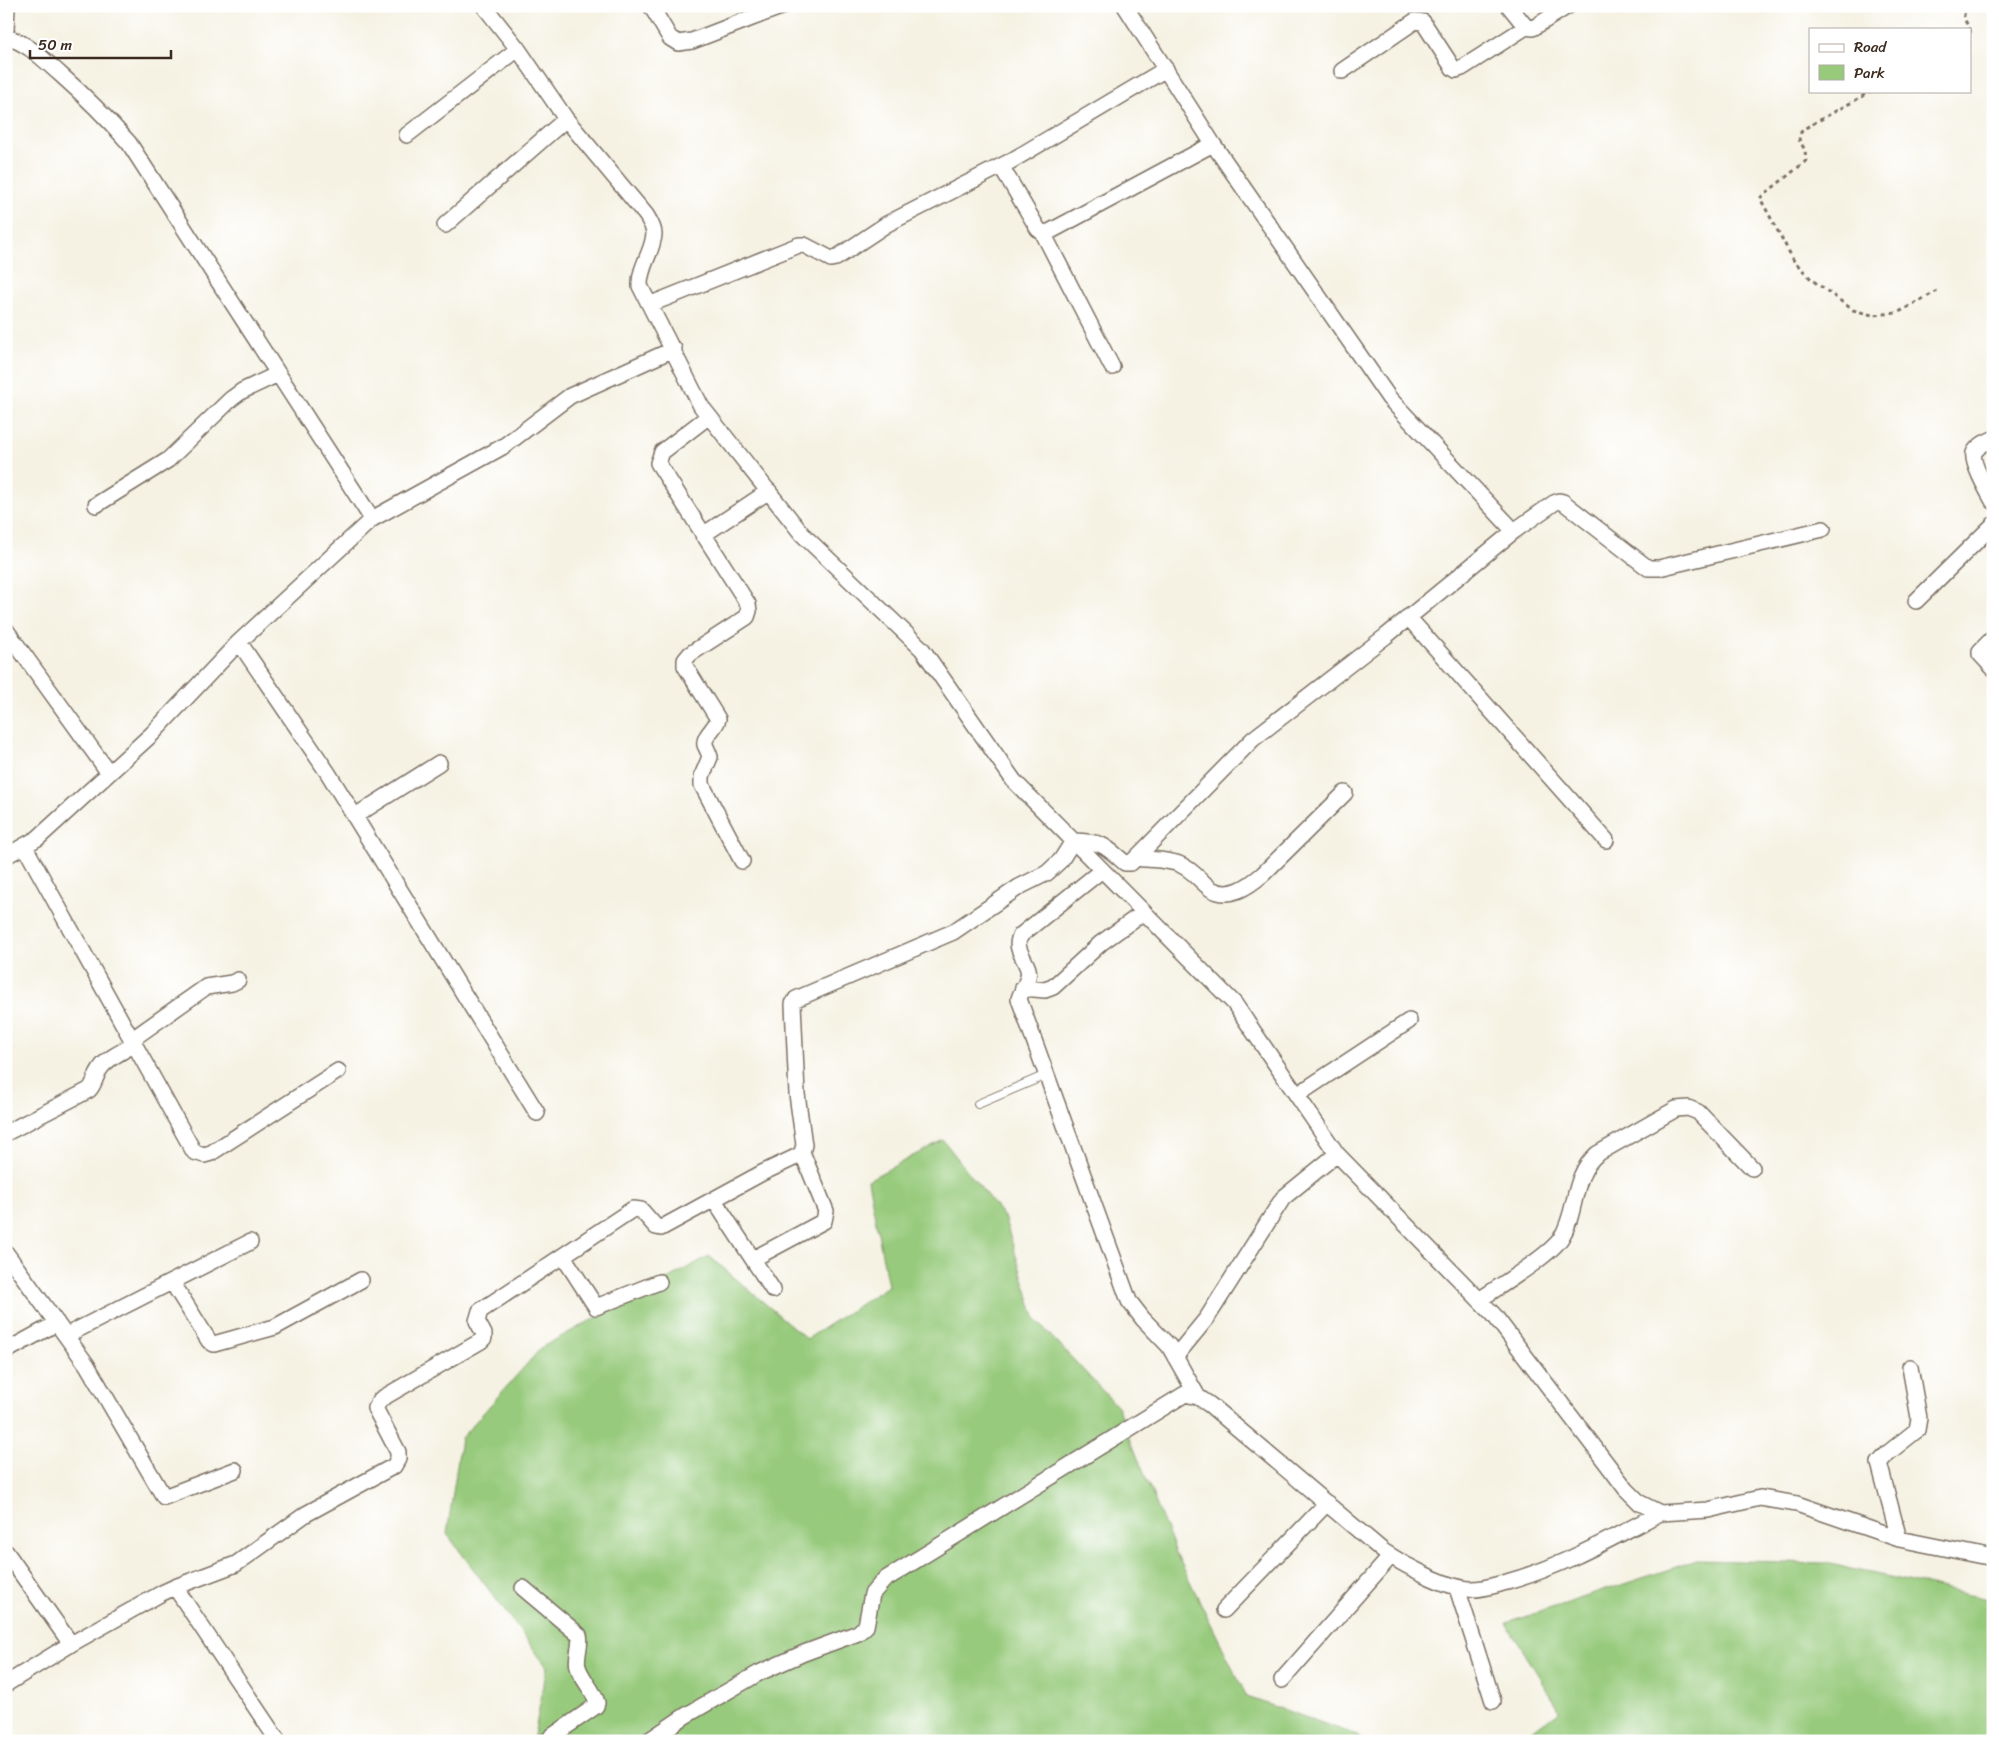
<svg xmlns="http://www.w3.org/2000/svg" width="1999" height="1747" font-family="Sriracha,sans-serif">
<style>
.green{fill:#97ca7b;stroke:#697a4c}
.lines{fill:none;stroke-linecap:round;stroke-linejoin:round}
.service-casing{stroke:#7c7063;stroke-width:10}
.minor-casing{stroke:#7c7063;stroke-width:18}
.path{stroke:#7c7063;stroke-width:3;stroke-dasharray:4 4;stroke-linecap:butt}
.service{stroke:#fff;stroke-width:8}
.minor{stroke:#fff;stroke-width:15}
</style>
<rect width="100%" height="100%" fill="#fff"/>
<filter id="ink" filterUnits="userSpaceOnUse"><feTurbulence type="fractalNoise" baseFrequency=".02" numOctaves="2"/><feDisplacementMap in="SourceGraphic" scale="10" xChannelSelector="R" yChannelSelector="G"/><feConvolveMatrix kernelMatrix="1 2 1 2 8 2 1 2 1" color-interpolation-filters="sRGB"/></filter>
<filter id="wash" filterUnits="userSpaceOnUse"><feTurbulence type="fractalNoise" baseFrequency=".0096" numOctaves="4" result="noise"/><feDisplacementMap in="SourceGraphic" scale="20" xChannelSelector="R" yChannelSelector="G"/><feGaussianBlur stdDeviation="1.12" result="paint"/><feColorMatrix in="noise" values="0 0 0 0 0 0 0 0 0 0 0 0 0 0 0 0 0 1.4 0 .05"/><feComposite in="paint" operator="in"/></filter>
<g filter="url(#wash)">
<rect width="100%" height="100%" fill="#f5f2e3"/>
<!-- green -->
<path class="green" d="M 943,1140 L 1004,1217 L 1036,1320 L 1117,1406 L 1176,1553 L 1247,1697 L 1357,1735 L 1364,1741 L 533,1741 L 547,1667 L 447,1534 L 461,1438 L 542,1347 L 709,1256 L 807,1339 L 888,1286 L 868,1180 Z
M 1697,1560 L 1825,1563 L 1993,1600 L 1993,1741 L 1519,1741 L 1560,1710 L 1506,1623 Z"/>
</g>
<g filter="url(#ink)">
<g class="lines">
<defs>
<path id="service" d="M 978,1104 L 1046,1075"/>
<path id="minor" d="M 484,6 L 518,49 L 566,119 L 646,215 C 649,220 654,227 654,234 C 653,252 639,267 640,286 L 701,406 L 802,534 L 922,649 L 1014,781 L 1234,1003 L 1337,1154 L 1494,1315 L 1626,1489 L 1640,1503 L 1660,1513 L 1708,1510 L 1760,1498 L 1797,1504 L 1899,1539 L 1993,1558
M 651,6 L 670,38 L 678,43 L 692,41 L 783,6
M 1125,6 L 1213,144 L 1389,398 L 1514,531
M 1509,6 L 1526,27 L 1533,28 L 1568,6
M 6,30 L 7,6
M 6,37 C 28,43 43,59 60,74 C 85,96 107,118 129,143 L 372,519
M 1342,71 L 1415,21 L 1423,22 L 1453,68 L 1456,70 L 1462,68 L 1526,27
M 407,135 L 518,49
M 1001,166 L 1038,229 L 1043,233 L 1049,232 L 1213,144
M 445,225 L 566,119
M 1043,233 L 1112,367
M 651,304 L 799,245 L 804,245 L 831,259 L 836,258 L 887,224 L 1011,161 L 1166,69
M 709,416 L 662,452 L 658,463 L 748,604 L 749,611 L 747,617 L 690,654 L 685,660 L 685,666 L 718,719 C 716,728 703,736 705,745 C 707,749 709,753 710,757 L 702,776 L 702,785 L 742,861
M 1993,439 C 1986,442 1977,446 1974,453 C 1971,462 1988,492 1993,501
M 96,505 L 168,460 L 231,399 L 242,391 L 278,374
M 703,535 L 769,491
M 1916,601 L 1993,525
M 1408,617 L 1606,840
M 6,630 L 109,773
M 1993,638 L 1980,651 L 1980,654 L 1993,668
M 239,642 L 328,773 L 537,1113
M 355,816 L 439,763
M 25,847 L 194,1152 L 204,1155 L 211,1153 L 338,1071
M 6,856 L 38,838 L 152,734 L 239,642 L 372,519 L 504,446 L 570,396 L 674,349
M 1136,858 C 1149,860 1169,859 1181,865 C 1193,870 1201,882 1211,889 C 1230,900 1249,886 1263,874 L 1345,793
M 1102,870 L 1021,935 C 1013,947 1024,956 1028,969 C 1031,979 1021,990 1019,999 L 1129,1301 L 1143,1319 L 1169,1346 L 1198,1397
M 1023,988 L 1045,990 L 1053,987 L 1101,943 L 1144,912
M 131,1040 L 206,987 L 232,983 L 238,980
M 1297,1095 L 1409,1021
M 6,1133 L 89,1090 C 95,1084 95,1076 100,1069 C 107,1058 123,1051 134,1045
M 714,1200 L 773,1290
M 6,1253 L 87,1365 L 164,1497 L 235,1470
M 563,1256 L 596,1307 L 659,1282
M 753,1259 L 824,1221 L 826,1211 L 802,1152
M 172,1282 L 209,1341 L 214,1344 L 275,1327 L 361,1280
M 1479,1300 C 1498,1287 1551,1255 1561,1238 C 1578,1211 1571,1177 1597,1154 L 1676,1109 L 1688,1108 L 1698,1112 L 1752,1168
M 67,1335 L 250,1242
M 6,1351 L 57,1323
M 1175,1357 L 1207,1318 L 1283,1198 L 1337,1154
M 1899,1539 L 1879,1463 L 1888,1453 L 1917,1430 L 1919,1418 L 1910,1367
M 6,1552 L 71,1644
M 175,1587 L 278,1741
M 523,1588 L 579,1635 C 582,1645 575,1656 578,1667 C 582,1680 594,1690 597,1703 L 596,1706 L 551,1737 L 548,1741
M 1457,1588 L 1493,1701
M 1224,1610 L 1327,1503
M 1282,1680 L 1391,1556
M 6,1684 L 71,1644 L 162,1593 L 175,1587 L 236,1564 L 306,1514 L 394,1466 L 398,1459 L 398,1452 L 375,1408 L 381,1399 L 481,1341 L 484,1338 L 484,1334 L 477,1321 L 480,1311 L 633,1209 L 641,1210 L 656,1227 L 661,1228 L 762,1173 L 798,1156 L 802,1152 L 804,1145 L 797,1094 L 793,1004 L 796,999 L 953,932 L 1019,887 L 1047,873 L 1061,860 L 1073,841 C 1103,842 1103,844 1125,863 L 1131,863 L 1253,739 L 1386,636 L 1514,531 L 1554,503 L 1559,501 L 1563,502 L 1648,568 L 1659,568 L 1823,529
M 648,1741 L 685,1716 L 759,1673 L 804,1653 L 858,1633 L 866,1626 L 872,1594 L 884,1580 L 1185,1394 L 1198,1397 L 1210,1405 L 1383,1551 C 1404,1565 1444,1587 1469,1589 C 1482,1590 1495,1585 1507,1582 C 1561,1567 1610,1539 1660,1513"/>
</defs>
<!-- service casing -->
<use href="#service" class="service-casing"/>
<!-- minor casing -->
<use href="#minor" class="minor-casing"/>
<!-- path -->
<path class="path" d="M 1968,6 C 1961,16 1964,19 1970,29
M 1970,29 L 1970,37
M 1872,91 L 1807,127 L 1801,132 L 1799,140 L 1805,150 L 1806,161 L 1760,198 L 1794,261 L 1812,280 L 1853,310 L 1872,315 L 1897,313 L 1937,291"/>
<!-- service -->
<use href="#service" class="service"/>
<!-- minor -->
<use href="#minor" class="minor"/>
</g>
</g>
<!-- margin -->
<rect width="1999" height="1747" fill="none" stroke="#fff" stroke-width="25"/>
<!-- legend -->
<rect x="1809" y="28" width="162" height="65" fill="#ffffff" stroke="#b1aaa5"/>
<rect x="1819" y="44" width="25" height="8" fill="#ffffff" stroke="#b1aaa5"/>
<text x="1854" y="52" font-size="15" fill="#3b2a1e">Road</text>
<rect x="1819" y="65" width="25" height="15" fill="#97ca7b" stroke="#b1aaa5"/>
<text x="1854" y="78" font-size="15" fill="#3b2a1e">Park</text>
<!-- scale -->
<path d="M30 50v8h141v-8" fill="none" stroke="#3b2a1e" stroke-width="2.5"/>
<text x="38" y="50" font-size="15" fill="#3b2a1e" stroke="#ffffff" stroke-width="4" paint-order="stroke">50 m</text>
</svg>
